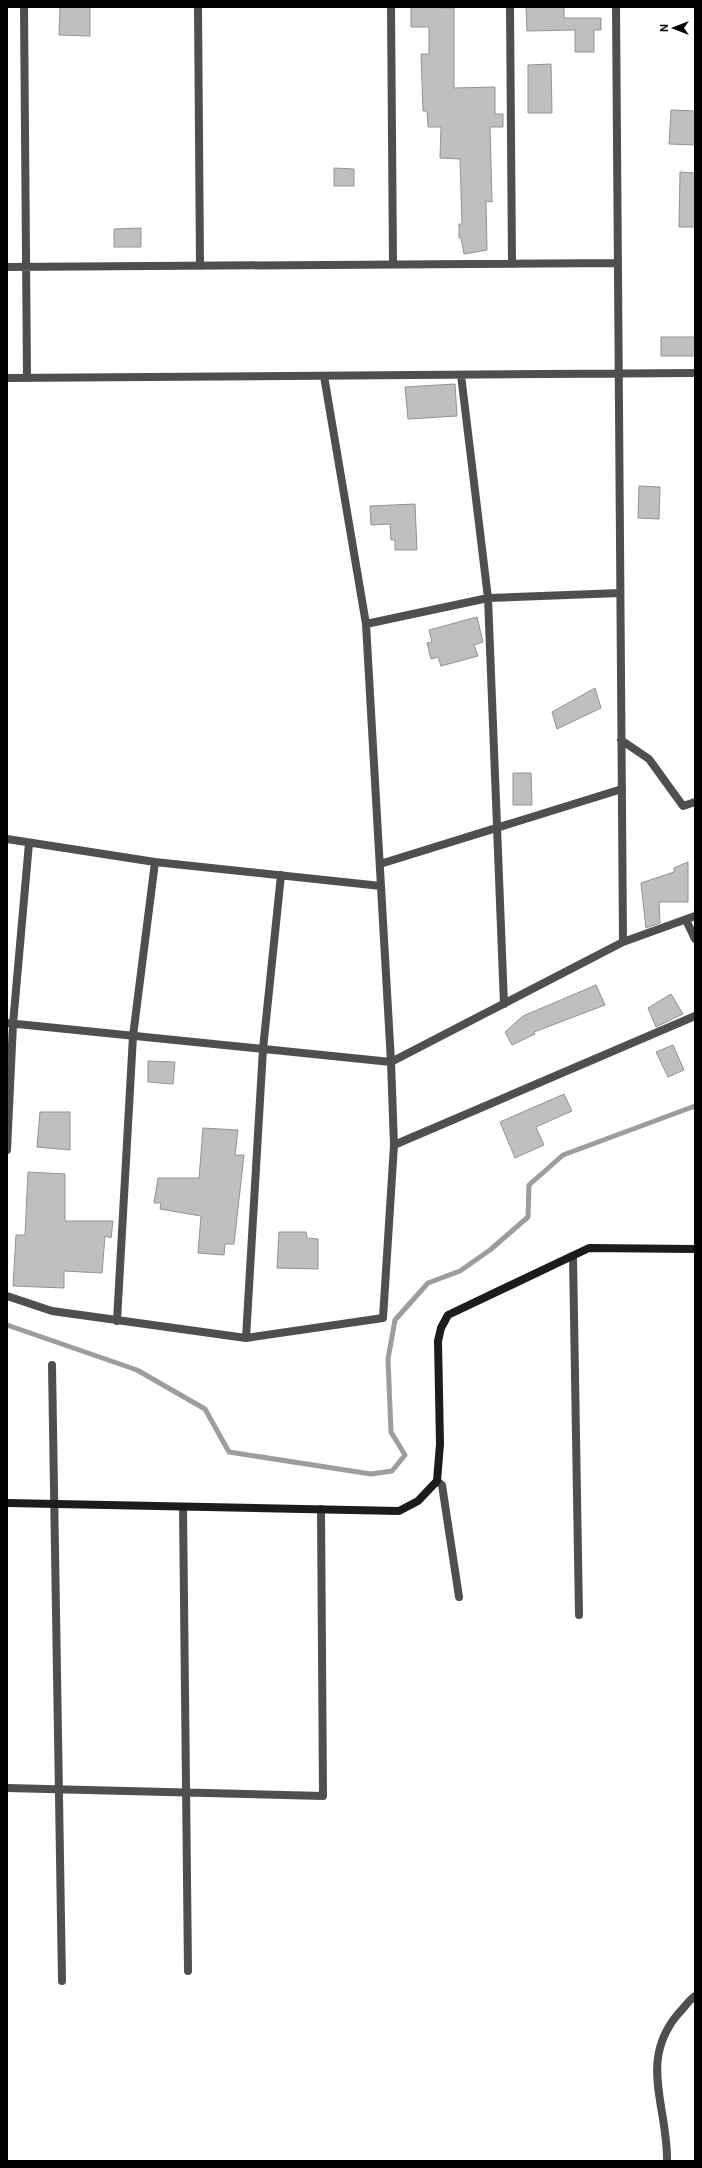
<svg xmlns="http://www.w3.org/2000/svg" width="702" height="2168" font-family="'DM Sans',sans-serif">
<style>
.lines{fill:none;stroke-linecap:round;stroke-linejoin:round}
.stream{stroke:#9d9d9d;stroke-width:5}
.building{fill:#bfbfbf;stroke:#939393}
.street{stroke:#4f4f4f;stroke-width:8}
.secondary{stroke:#1c1c1c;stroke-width:8}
</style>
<rect width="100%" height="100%" fill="#fff"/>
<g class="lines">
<!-- stream -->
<path class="stream" d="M 7,1325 L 137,1370 L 205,1409 L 229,1452 L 371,1474 L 392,1471 L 405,1455 L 391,1432 L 388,1359 L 395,1320 L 428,1283 L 460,1271 L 490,1250 L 528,1217 L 529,1185 L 563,1155 L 695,1106"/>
</g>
<!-- building -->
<path class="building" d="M 60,7 L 90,7 L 90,36 L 59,35 Z
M 411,7 L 454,8 L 454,88 L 495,87 L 495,114 L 503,114 L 503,127 L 490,127 L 492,202 L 486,201 L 487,250 L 464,254 L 461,238 L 459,238 L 459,224 L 462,224 L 460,159 L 440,158 L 441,127 L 428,127 L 427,111 L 423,111 L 421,54 L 429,54 L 429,27 L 411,27 Z
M 526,7 L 564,7 L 564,18 L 601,18 L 601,30 L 594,30 L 594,52 L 575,52 L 575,30 L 527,31 Z
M 551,64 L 552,113 L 528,113 L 528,65 Z
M 671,110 L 695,111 L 695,145 L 669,144 Z
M 334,168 L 354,169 L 354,186 L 334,186 Z
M 680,172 L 695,173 L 695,227 L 679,227 Z
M 141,228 L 141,247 L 114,247 L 114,229 Z
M 661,337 L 695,337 L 695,356 L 661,356 Z
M 455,384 L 457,416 L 408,419 L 405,387 Z
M 639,486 L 660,487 L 659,519 L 638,518 Z
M 415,504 L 417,550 L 395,550 L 395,540 L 391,540 L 390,524 L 371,525 L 370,506 Z
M 477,617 L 483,642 L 474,645 L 478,656 L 441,666 L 438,657 L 431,659 L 427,643 L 432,642 L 429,630 Z
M 595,688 L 601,708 L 557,729 L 552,712 Z
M 513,773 L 531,773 L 532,805 L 513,805 Z
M 688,862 L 688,902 L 659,902 L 660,923 L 646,928 L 641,883 L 674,872 L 674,868 Z
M 596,985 L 605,1005 L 534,1032 L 535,1034 L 512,1045 L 505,1032 L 523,1016 Z
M 671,994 L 683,1014 L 656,1027 L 648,1008 Z
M 673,1045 L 684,1070 L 668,1077 L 656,1052 Z
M 148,1061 L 175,1062 L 173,1084 L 148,1082 Z
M 564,1094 L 572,1111 L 536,1127 L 544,1145 L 515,1158 L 500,1122 Z
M 40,1112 L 70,1112 L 70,1150 L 37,1147 Z
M 203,1128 L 238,1130 L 235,1155 L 244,1155 L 234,1244 L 225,1244 L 224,1255 L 198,1253 L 201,1216 L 160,1209 L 161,1203 L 154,1203 L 158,1178 L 199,1178 Z
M 28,1172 L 65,1174 L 65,1221 L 113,1221 L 111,1238 L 105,1236 L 102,1273 L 64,1271 L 64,1288 L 13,1286 L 16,1235 L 25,1235 Z
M 279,1232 L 306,1232 L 307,1238 L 318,1239 L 318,1269 L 277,1268 Z"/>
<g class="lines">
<!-- street -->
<path class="street" d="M 24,7 L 27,378
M 198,7 L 200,266
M 391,7 L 393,264
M 510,7 L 512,264
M 616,7 L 623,942
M 7,267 L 618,263
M 461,375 L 488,598 L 504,1004
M 7,378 L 695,373
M 366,624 L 488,598 L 620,593
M 621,740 L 649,759 L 683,806 L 695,802
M 7,839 L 155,862 L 381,886
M 380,864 L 622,789
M 686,920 L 695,939
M 7,1023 L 391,1062 L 623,942 L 695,916
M 394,1145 L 695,1016
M 7,1150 L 13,1024 L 29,843
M 573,1256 L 579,1615
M 7,1296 L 52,1311 L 246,1338 L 383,1318 L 394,1145 L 391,1062 L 366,624 L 324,376
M 117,1321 L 133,1036 L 155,862
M 246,1338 L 263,1049 L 281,875
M 52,1365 L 62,1981
M 437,1481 L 442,1485 L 459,1597
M 183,1507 L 188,1971
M 7,1788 L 323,1796 L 321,1509
M 667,2161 C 668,2107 638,2061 678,2014 C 684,2008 689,2000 695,1996"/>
<!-- secondary -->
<path class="secondary" d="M 7,1503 L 399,1511 L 418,1501 L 437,1481 L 440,1444 L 438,1341 L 441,1328 L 448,1315 L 589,1248 L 695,1249"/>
</g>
<!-- border -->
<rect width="702" height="2168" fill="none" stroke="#000000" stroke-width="16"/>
<!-- north arrow -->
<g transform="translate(674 28) rotate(270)" stroke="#ffffff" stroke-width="3" paint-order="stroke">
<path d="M0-3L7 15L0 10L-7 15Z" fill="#000000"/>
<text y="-6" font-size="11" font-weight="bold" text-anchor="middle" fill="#000000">N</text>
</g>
</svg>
